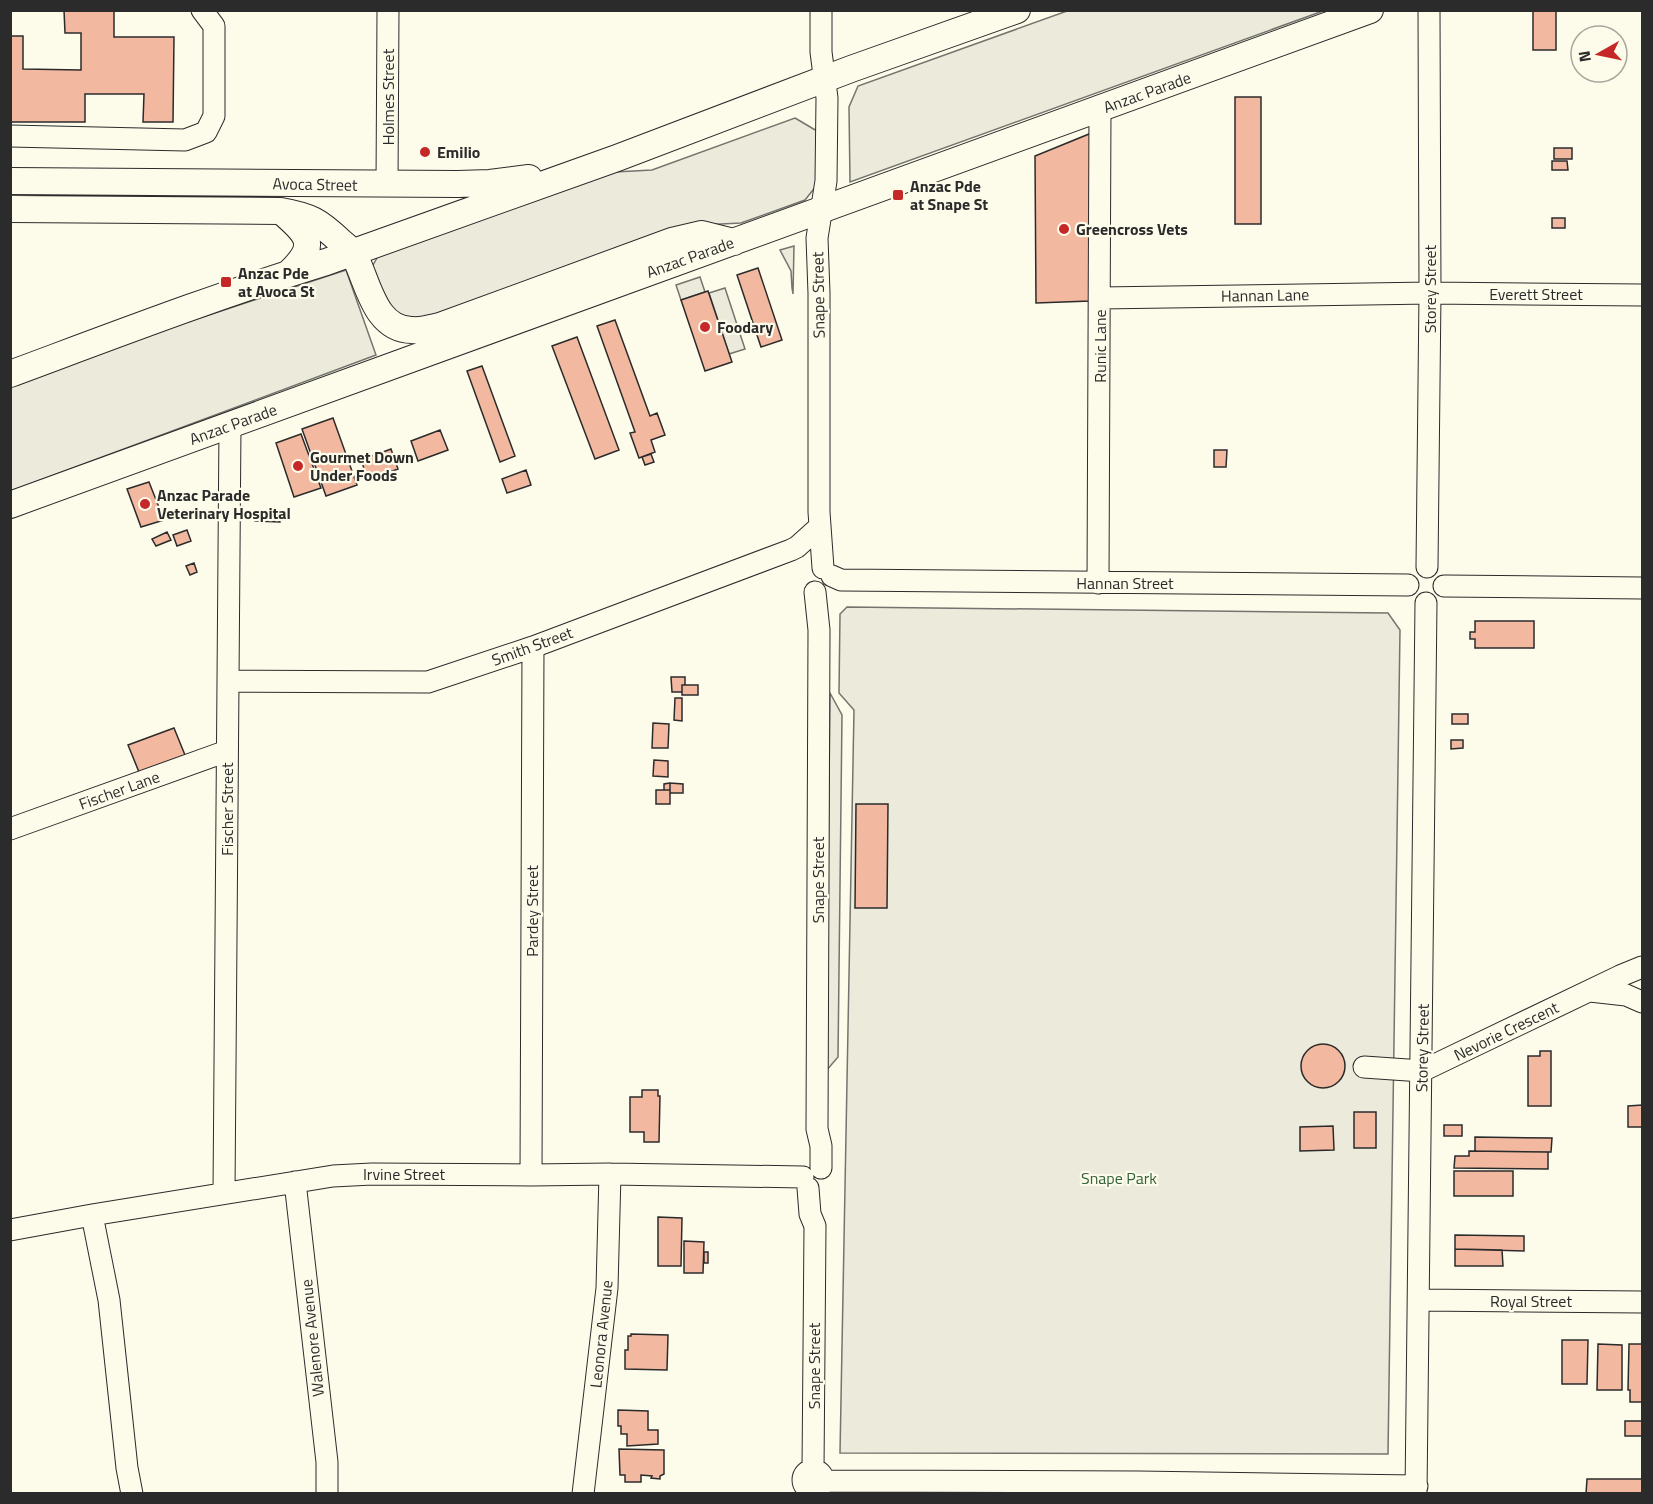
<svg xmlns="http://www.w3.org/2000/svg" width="1653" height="1504" font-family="'Titillium Web',sans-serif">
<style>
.green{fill:#ecebdb;stroke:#74746e;stroke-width:1.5}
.parking{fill:#eceadb;stroke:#74746e;stroke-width:1.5}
.building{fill:#f2b8a0;stroke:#2b2b2b;stroke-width:1.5}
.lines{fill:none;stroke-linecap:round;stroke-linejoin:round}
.minor-casing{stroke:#2b2b2b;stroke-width:23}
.major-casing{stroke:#2b2b2b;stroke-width:28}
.minor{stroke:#fdfbea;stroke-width:21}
.major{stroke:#fdfbea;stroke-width:26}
.poi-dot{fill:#c62828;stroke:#fdfbea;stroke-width:2}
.labels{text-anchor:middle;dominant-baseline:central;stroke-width:4.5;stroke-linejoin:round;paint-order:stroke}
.street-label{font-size:16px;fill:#2b2b2b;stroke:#fdfbea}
.poi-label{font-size:16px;font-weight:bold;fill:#2b2b2b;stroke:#fdfbea;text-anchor:start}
.park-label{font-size:16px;fill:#34623c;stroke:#fdfbea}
</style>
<rect width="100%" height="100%" fill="#fdfbea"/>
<!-- green -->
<path class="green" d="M 1067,11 L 1323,11 L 850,182 L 849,107 L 858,86 Z
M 795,118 L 817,131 L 817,185 L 805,200 L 741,223 L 701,225 L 440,317 C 432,318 423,321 415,321 C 387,320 380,287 372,267 L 378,256 L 615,172 L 652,170 Z
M 794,246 L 793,294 L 792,288 L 791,271 L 780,250 Z
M 346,270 L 376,355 L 11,491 L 11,385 L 114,346 Z
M 700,277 L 705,292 L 681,300 L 676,285 Z
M 847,607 L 1388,613 L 1400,630 L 1388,1454 L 840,1453 L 854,710 L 839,693 L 840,614 Z"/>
<!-- parking -->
<path class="parking" d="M 725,288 L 745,349 L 729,354 L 709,293 Z
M 830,693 L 842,715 L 838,1057 L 826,1071 Z"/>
<!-- building -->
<path class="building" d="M 64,10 L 114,10 L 114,37 L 174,37 L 173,122 L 143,122 L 144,94 L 85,94 L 85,122 L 10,122 L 10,36 L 23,36 L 23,69 L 81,70 L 81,33 L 65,33 Z
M 1533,10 L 1556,10 L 1556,50 L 1533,50 Z
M 1235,97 L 1261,97 L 1261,224 L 1235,224 Z
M 1094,132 L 1090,301 L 1036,303 L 1035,156 Z
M 1554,148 L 1572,148 L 1572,159 L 1554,159 Z
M 1552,161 L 1567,161 L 1568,170 L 1552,170 Z
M 1552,218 L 1565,218 L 1565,228 L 1552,228 Z
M 758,268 L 782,340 L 761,347 L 737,275 Z
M 708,291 L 732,362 L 705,371 L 681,300 Z
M 615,320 L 650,416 L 657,413 L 665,435 L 651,440 L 655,452 L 639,458 L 630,433 L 635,432 L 597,326 Z
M 577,337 L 619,450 L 595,459 L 552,346 Z
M 482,366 L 515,456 L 500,462 L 467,371 Z
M 333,418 L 357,485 L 326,496 L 302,429 Z
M 440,430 L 448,450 L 418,461 L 411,441 Z
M 301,434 L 321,488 L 294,497 L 276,443 Z
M 391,449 L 398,469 L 368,480 L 361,460 Z
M 1214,450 L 1227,450 L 1226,467 L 1214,467 Z
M 651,454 L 654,462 L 645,465 L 642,457 Z
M 526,470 L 531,485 L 507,493 L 502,479 Z
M 149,482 L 164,520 L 141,527 L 127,489 Z
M 255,510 L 280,511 L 280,522 L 255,521 Z
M 187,530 L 191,541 L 177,546 L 173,535 Z
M 167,532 L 171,540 L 156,546 L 152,539 Z
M 194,563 L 197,572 L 190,575 L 186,566 Z
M 1475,621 L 1534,621 L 1534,648 L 1475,648 L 1475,639 L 1470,639 L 1470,632 L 1475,632 Z
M 671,677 L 685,677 L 685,685 L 682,685 L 682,692 L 672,692 Z
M 682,685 L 698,685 L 698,695 L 682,695 Z
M 675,698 L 682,698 L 682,721 L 674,720 Z
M 1452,714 L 1468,714 L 1468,724 L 1452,724 Z
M 653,723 L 669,724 L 668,748 L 652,748 Z
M 174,728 L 185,755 L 139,772 L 128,745 Z
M 1451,740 L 1463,740 L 1463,748 L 1451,749 Z
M 654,760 L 668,761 L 668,777 L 653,776 Z
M 670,783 L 683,784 L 683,793 L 670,793 Z
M 670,783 L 670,790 L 664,790 L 664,784 Z
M 656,790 L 670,790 L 670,804 L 656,804 Z
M 856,804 L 888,804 L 887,908 L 855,908 Z
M1301 1066a22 22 0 1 1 44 0a22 22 0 1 1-44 0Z
M 1540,1051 L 1551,1051 L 1551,1106 L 1528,1106 L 1528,1056 L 1540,1056 Z
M 642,1090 L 658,1090 L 658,1096 L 660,1096 L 659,1142 L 644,1142 L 644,1132 L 630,1132 L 630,1097 L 642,1097 Z
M 1642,1105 L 1642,1127 L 1628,1127 L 1628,1106 Z
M 1354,1112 L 1376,1112 L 1376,1148 L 1354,1148 Z
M 1444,1125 L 1462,1125 L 1462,1136 L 1444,1136 Z
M 1333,1126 L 1334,1150 L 1300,1151 L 1300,1127 Z
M 1475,1137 L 1552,1138 L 1551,1152 L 1475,1151 Z
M 1469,1151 L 1548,1152 L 1548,1169 L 1454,1168 L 1455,1156 L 1469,1156 Z
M 1454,1171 L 1513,1171 L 1513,1196 L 1454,1196 Z
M 658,1217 L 682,1218 L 681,1266 L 658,1266 Z
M 1455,1235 L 1524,1236 L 1524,1251 L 1455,1249 Z
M 684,1241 L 704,1242 L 703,1273 L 684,1273 Z
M 1455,1249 L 1502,1250 L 1503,1266 L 1455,1266 Z
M 704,1252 L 708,1252 L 708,1263 L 704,1263 Z
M 631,1334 L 668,1335 L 667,1370 L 625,1369 L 625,1350 L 628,1350 L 628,1336 L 631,1336 Z
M 1562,1340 L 1588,1340 L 1587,1384 L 1562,1384 Z
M 1598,1344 L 1622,1345 L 1622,1390 L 1597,1390 Z
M 1629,1344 L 1642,1344 L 1642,1402 L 1630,1402 L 1630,1390 L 1628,1390 Z
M 618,1410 L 648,1411 L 648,1430 L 658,1430 L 658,1444 L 627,1446 L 627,1434 L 621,1434 L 621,1426 L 618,1426 Z
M 1625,1421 L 1642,1421 L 1642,1436 L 1625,1436 Z
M 619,1449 L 664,1450 L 664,1474 L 660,1476 L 660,1479 L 651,1478 L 652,1476 L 641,1475 L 641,1482 L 625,1482 L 625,1475 L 620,1475 Z
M 1587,1479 L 1642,1479 L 1642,1494 L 1586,1494 Z"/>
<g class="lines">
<defs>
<path id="minor" d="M 821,10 L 821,52 L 827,98 L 826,181 L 817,238 L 819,293 L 819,512 L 823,568
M 10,136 L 185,140 L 206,132 L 214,116 L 214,26 L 202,10
M 387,184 L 388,10
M 1100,298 L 1430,293 L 1642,295
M 1427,567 L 1430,293 L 1429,10
M 832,576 L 841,580 L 1408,585
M 1098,583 L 1100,109
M 1444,586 L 1642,588
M 815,592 L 819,630 L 817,1129 L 821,1146 L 821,1168
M 228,681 L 428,682 L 533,647 L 791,550 L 797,547 L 817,529
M 10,829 L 227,751
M 1590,991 L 1626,995 L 1642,1002
M 1364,1067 L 1422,1071 L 1620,976 L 1642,967
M 531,1175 L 533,647
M 295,1182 L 327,1462 L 327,1494
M 808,1188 L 810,1214 L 815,1226 L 813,1470
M 224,1193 L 230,425
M 92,1215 L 109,1300 L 127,1468 L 132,1494
M 10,1230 L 92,1215 L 333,1176 L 372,1174 L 531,1175 L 610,1174 L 803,1177
M 1419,1300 L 1642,1302
M803 1480a10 10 0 1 1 20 0a10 10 0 1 1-20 0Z
M 823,1481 L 1139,1482 L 1417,1486
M 583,1494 L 607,1288 L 610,1174
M 1416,1494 L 1426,603"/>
<path id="major" d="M 10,181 L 458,184 L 490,183 L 529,178
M 10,209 L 281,211 C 310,216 319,221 341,242 C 346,246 351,250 354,255 C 368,281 374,330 412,330 C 422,331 431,328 440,326 L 672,241 L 702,234 L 734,242
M 281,211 C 309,235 319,245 288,274
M 10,374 C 115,335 219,295 326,262 L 617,158 L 851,69 L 1017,10
M 10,505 L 1370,10"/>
</defs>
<!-- minor casing -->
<use href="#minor" class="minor-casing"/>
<!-- major casing -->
<use href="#major" class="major-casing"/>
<!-- minor -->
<use href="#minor" class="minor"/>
<!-- major -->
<use href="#major" class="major"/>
</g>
<!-- markers -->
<g class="poi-dot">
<circle cx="425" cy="152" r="6"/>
<rect x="892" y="189" width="12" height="12" rx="3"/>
<circle cx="1064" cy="229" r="6"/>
<rect x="220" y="276" width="12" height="12" rx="3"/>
<circle cx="705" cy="327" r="6"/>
<circle cx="298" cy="466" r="6"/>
<circle cx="145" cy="504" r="6"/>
</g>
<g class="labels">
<!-- street labels -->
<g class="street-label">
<text transform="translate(1147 92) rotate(-20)">Anzac Parade</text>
<text transform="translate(388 97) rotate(-90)">Holmes Street</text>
<text transform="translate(315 184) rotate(1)">Avoca Street</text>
<text transform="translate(690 257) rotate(-20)">Anzac Parade</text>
<text transform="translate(1430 289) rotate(-90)">Storey Street</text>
<text x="1536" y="294">Everett Street</text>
<text transform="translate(818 295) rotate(-91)">Snape Street</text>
<text transform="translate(1265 295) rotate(-1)">Hannan Lane</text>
<text transform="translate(1100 346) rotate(-90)">Runic Lane</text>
<text transform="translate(233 424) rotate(-20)">Anzac Parade</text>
<text x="1125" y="583">Hannan Street</text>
<text transform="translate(532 646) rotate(-20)">Smith Street</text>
<text transform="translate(119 790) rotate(-20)">Fischer Lane</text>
<text transform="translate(227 809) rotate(-90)">Fischer Street</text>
<text transform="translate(818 880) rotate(-90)">Snape Street</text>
<text transform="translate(532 911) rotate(-90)">Pardey Street</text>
<text transform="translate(1506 1031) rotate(-26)">Nevorie Crescent</text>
<text transform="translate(1422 1048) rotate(-89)">Storey Street</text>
<text x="404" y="1174">Irvine Street</text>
<text x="1531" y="1301">Royal Street</text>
<text transform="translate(601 1334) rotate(-84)">Leonora Avenue</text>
<text transform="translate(312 1338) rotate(-96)">Walenore Avenue</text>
<text transform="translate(814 1366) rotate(-90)">Snape Street</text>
</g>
<!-- poi labels -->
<g class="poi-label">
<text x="437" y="152">Emilio</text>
<text x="910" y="186">Anzac Pde<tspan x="910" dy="18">at Snape St</tspan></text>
<text x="1076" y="229">Greencross Vets</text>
<text x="238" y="273">Anzac Pde<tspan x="238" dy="18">at Avoca St</tspan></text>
<text x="717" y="327">Foodary</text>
<text x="310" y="457">Gourmet Down<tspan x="310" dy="18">Under Foods</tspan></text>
<text x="157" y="495">Anzac Parade<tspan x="157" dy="18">Veterinary Hospital</tspan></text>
</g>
<!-- park labels -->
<g class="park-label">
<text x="1119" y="1178">Snape Park</text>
</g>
</g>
<!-- border -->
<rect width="1653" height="1504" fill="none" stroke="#2b2b2b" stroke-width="24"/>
<!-- north arrow -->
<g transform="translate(1599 54) rotate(261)"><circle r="28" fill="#fdfbea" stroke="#a9a89e" stroke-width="1.5"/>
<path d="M0-4.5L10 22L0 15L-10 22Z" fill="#c62828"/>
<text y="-9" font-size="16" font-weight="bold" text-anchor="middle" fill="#2b2b2b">N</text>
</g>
</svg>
